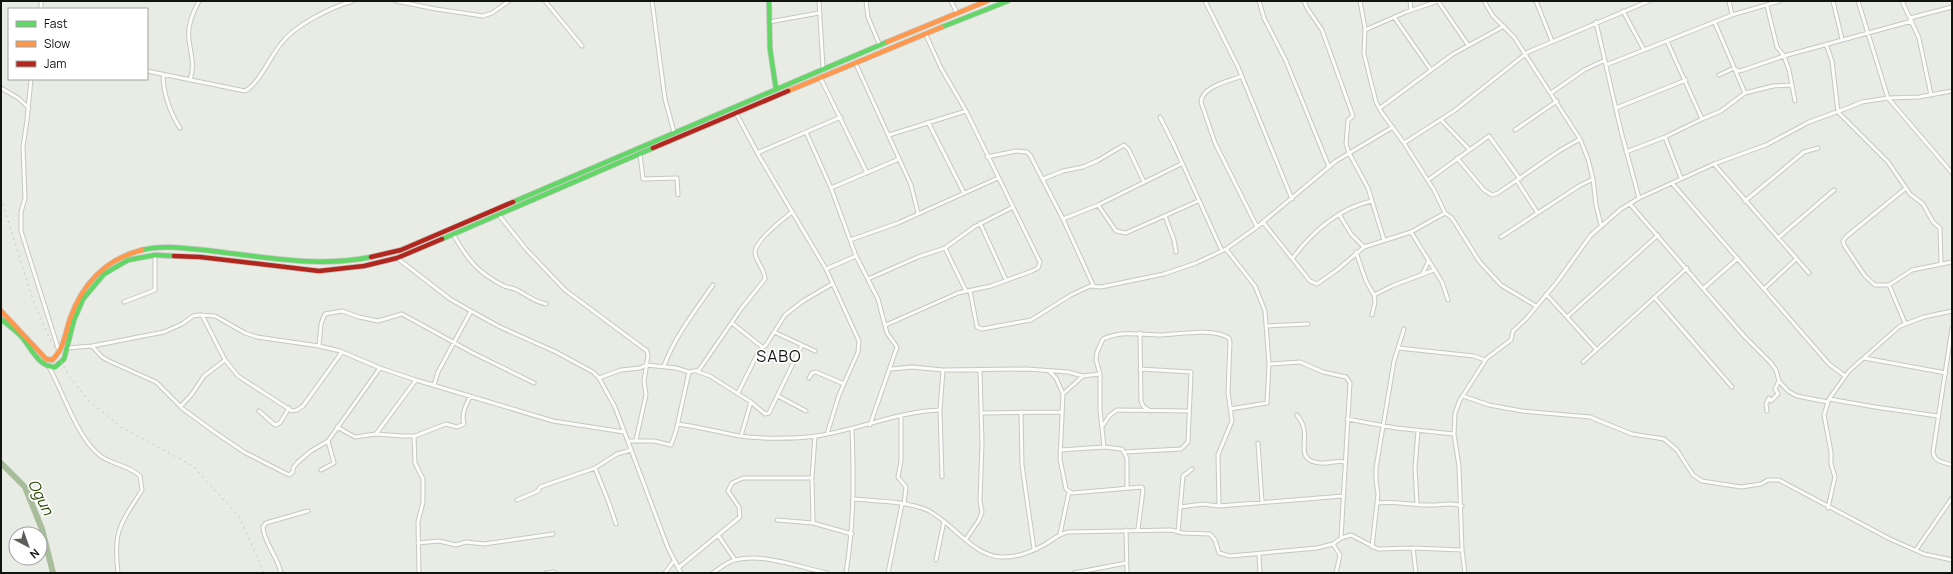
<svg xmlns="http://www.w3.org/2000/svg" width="1953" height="574" font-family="Manrope,sans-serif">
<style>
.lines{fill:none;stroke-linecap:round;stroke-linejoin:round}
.river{stroke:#a8bd9b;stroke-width:6}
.street-casing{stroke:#c5c8c2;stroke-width:5}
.fast-casing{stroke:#c5c8c2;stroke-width:6}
.slow-casing{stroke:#c5c8c2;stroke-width:6}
.jam-casing{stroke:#c5c8c2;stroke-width:6}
.street{stroke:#fcfcfb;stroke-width:3}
.fast{stroke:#63d668;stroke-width:4.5}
.slow{stroke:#ff974d;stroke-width:4.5}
.jam{stroke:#b3261e;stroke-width:4.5}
.rail{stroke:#c5c7c5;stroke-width:1;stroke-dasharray:2 4;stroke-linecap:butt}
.labels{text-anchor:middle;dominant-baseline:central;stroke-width:3.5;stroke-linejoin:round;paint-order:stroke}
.water-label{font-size:15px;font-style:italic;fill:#274904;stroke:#fff}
.quarter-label{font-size:16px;letter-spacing:1px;fill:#10130e;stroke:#fff}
</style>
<rect width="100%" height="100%" fill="#e8ece4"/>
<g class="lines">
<!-- river -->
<path class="river" d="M 1,463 L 25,487 L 42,529 L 53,573"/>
<defs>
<path id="street" d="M 396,1 L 436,9 L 483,16 L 492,13 L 509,1
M 545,1 L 582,46
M 652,1 L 665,99 L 674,132
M 819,1 L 823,68
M 866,1 L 868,17 L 880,46
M 951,1 L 957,13
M 1205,1 L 1238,67 L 1292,199
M 1259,1 L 1264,18 L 1286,61 L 1329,167
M 1304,1 L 1307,8 L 1322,30 L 1353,116 L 1348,120 L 1346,144 L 1349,153 L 1368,188 L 1384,240
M 1360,1 L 1365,28 L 1364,54 L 1376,102 L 1382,113 L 1404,143 L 1434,190 L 1445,213 L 1452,218 L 1479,261 L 1501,285 L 1536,306
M 1410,1 L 1411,10
M 1484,1 L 1493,16 L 1514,37 L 1580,139 L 1588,159 L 1593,179 L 1596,205 L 1601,225
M 1536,1 L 1552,41
M 1729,1 L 1732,15
M 1833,1 L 1842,39
M 1858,1 L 1888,98 L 1952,173
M 1902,1 L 1919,38 L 1931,95
M 1767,6 L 1777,47 L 1784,56 L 1789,70 L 1795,101
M 41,9 L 41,1
M 1623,11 L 1644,50
M 1394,17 L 1431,70
M 1910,18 L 1952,7
M 769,22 L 819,13
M 1596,22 L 1621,131 L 1639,198
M 1715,23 L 1745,93 L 1773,86 L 1791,85
M 1365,30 L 1406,12 L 1438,1 L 1468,45
M 1826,44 L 1832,61 L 1838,112 L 1888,162 L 1910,194 L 1923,204 L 1933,222 L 1940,228 L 1941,263
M 855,62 L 911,185 L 918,213
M 1606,65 L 1732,15 L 1780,1
M 147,71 L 245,91 C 258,85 271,56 280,45 C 293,26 331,7 353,1
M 163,75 C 163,92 170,113 180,128
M 1719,75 L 1734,68 L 1738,71 L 1743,70 L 1784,56 L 1912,21
M 1242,76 C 1230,81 1202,86 1201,102 L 1215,143 L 1257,227
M 820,77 L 867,173
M 31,79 L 27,120 L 23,147 L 25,198 L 21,212 L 21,231 L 59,351
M 190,80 C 195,65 191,55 189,40 C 187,27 193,12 199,1
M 1,88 L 18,98 L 29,108
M 1551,93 L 1584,70 L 1605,60
M 1380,108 L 1453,54 L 1504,26
M 1616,108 L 1686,80
M 736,113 L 759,156 L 826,269 L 859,341 L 858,352 L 839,395 L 827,434
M 1160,117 L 1174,145 L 1222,251
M 1702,119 L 1721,111 L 1745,93
M 1441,120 L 1469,149
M 928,122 L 964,193
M 1515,130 L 1557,101
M 806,132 L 831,188 L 856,256 L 878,299 L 887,333 L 897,347 L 870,425
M 889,135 L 966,111
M 1665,137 L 1681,178
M 1404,143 L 1454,111 L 1528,52 L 1649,1
M 1626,152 L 1665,137 L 1702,119 L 1667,41
M 757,153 L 841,117
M 640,154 L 643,179 L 677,178 L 678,195
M 987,157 L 1016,151 L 1027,152 L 1030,155 L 1063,219 L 1094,287
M 1457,158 L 1484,190 L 1492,195 L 1498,193 L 1559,151 L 1580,139
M 1714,164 L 1809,273
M 1043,179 L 1063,171 L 1083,167 L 1097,161 L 1124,145 L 1129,150 L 1144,182
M 1428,180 L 1489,136 L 1520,179
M 1517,181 L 1537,212
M 1672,183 L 1829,364 L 1845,376
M 831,188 L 899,159
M 1906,188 L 1847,236 L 1843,241 L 1844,245 L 1865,276 L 1875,285 L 1889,285 L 1912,270 L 1952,262
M 1745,201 L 1804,152 L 1818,148
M 1630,204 L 1744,336 L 1770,362 L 1776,370 L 1779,381 L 1788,391 L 1797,396 L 1828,402
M 1098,205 L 1116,231 L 1126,233 L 1198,201
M 498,214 L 526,249 L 565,290 L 647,351 L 648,356 L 644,381 L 646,395 L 636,440
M 1339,214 L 1351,234 L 1364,247
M 1165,216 L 1174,240 L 1176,252
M 1063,219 L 1098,205 L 1181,164
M 1263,222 L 1310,281 L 1317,284 L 1337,270 L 1364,247 L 1411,232 L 1445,213
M 980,223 L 1006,280
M 1411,232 L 1442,282 L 1448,300
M 453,234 C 467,259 478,273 504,286 C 509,288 515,288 519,291 C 530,297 533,301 546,304
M 1501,237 L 1579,186 L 1593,179
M 1778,238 L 1834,190
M 850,240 L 898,223 L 998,178
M 945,248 L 966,291
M 1226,249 L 1255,286 L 1265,311 L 1269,364 L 1267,403 L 1230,409
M 1356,252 L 1366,281 L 1374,295 L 1375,302 L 1372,315
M 397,258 L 450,299 L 471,311 L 500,327 L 556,352 L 593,372 L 599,378 L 615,407 L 668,548 L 681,573
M 1292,259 C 1311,233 1340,207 1372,201
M 826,269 L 856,256
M 1423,273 L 1429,260
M 868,279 L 918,257 L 945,248 L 974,227 L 1013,207
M 1889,285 L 1905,323
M 1704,288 L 1737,259
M 1764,289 L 1796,259
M 970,291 L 977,327 L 982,329 L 1031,320 L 1071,295 L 1090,286 L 1101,287 L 1164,274 L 1196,263 L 1226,249 L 1257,227 L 1336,161 L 1393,127
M 1546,294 L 1596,349
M 1374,295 L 1392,286 L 1434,270
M 1655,298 L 1732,387
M 124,302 L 155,290 L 155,255
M 202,315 L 225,360 L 238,376 L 292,411 L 297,410 L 303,406 L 342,352
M 1567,317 L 1658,235
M 732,323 L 762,347
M 886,325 L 958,293 L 991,286 L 1032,271 L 1038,268 L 1040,262 L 966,111 L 941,68 L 926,35
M 1267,326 L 1308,324
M 1952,328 L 1933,452 C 1934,462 1944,462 1952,465
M 774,332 L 815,351
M 1140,333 L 1141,401 L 1143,406 L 1150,411
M 92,346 L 102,357 L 109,361 L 156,382 L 183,409 L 216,433 L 244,452 L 289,475 L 293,472 L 293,468 L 298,462 L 311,451 L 328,441 L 380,368
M 319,346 L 321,324 L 325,314 L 342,311 L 359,317 L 378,321 L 402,314 L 473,353 L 534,383
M 67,348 L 92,346 L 164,332 L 182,324 L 193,316 L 199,315 L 215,316 L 245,333 L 257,337 L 319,346 L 340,351 L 380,368 L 416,380 L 553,421 L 624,432
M 1398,348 L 1474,356 L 1485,360
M 1864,358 L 1946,373
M 1583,362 L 1687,268
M 1269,364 L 1300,362 L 1323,372 L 1346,377 L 1350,383 L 1341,538
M 664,366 C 675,336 695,311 713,285
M 49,367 C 63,392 76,434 97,453 C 109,465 128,464 140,476 L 142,490 C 120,525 113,530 118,573
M 891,369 L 912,367 L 943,370 L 1027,369 L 1068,372 L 1083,376 L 1100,374
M 696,371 L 710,376 L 751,402 L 741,436
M 1049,371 L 1056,378 L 1063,394
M 1083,376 L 1063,394 L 1060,459 L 1066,489 L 1072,493 L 1142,487 L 1143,490 L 1138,529
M 599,378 L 621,370 L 640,368 L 646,365 L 676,368 L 689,372 L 699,370 L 741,309 L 765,279 C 765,269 756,262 755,253 C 754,242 783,219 792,212
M 809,378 L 812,373 L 816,372 L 844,384
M 434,385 L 438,372 L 471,311
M 738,393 L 759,351 L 766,345 L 785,315 L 803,301 L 832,284
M 778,396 L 806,411
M 1463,396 L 1489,405 L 1522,411 L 1590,417 L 1632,434 L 1664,439 L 1677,450 L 1693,475 L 1702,481 L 1741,487 L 1761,484 L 1768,480 L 1779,480 L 1890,539 L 1924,554 L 1952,560
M 1829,399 L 1875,407 L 1938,416
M 751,402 L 765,414 L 769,413 L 802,345
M 181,406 L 192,394 L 204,376 L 225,360
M 259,411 L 275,425 L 280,423 L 289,408
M 1767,411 L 1766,404 L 1769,398 L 1771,401 L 1778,394 L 1775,389 L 1779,381
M 1021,412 L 1022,465 L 1034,549
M 981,413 L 1062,412
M 1297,415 C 1300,419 1303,424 1304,429 C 1307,443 1296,461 1320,463 C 1329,464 1336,460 1345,462
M 901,417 L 901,461 L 898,477 L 906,487 L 904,504
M 1347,419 L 1396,428 L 1454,434
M 678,424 C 699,427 719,432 740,436 C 762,439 794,439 816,436 C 858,430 900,411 940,410
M 337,427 L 355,437 L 376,434 L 403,436 L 415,436 L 446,424 L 457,427 L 464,424 C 461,413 466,406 470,396
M 1102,427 L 1109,416 L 1117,410 L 1188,411
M 376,434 L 416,380
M 414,436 L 415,463 L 423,479 L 423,502 L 418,522 L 419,573
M 628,441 L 654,441 L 671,445 L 676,431 L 689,372
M 1258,443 L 1262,502
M 1104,447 L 1100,410 L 1100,374 L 1096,360 L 1097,352 L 1103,339 C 1120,331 1139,334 1158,335 C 1177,335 1211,327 1229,338 L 1230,342 L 1228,392 L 1232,421 L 1218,455 L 1219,506
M 1060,450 L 1104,447 L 1122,449 L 1127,458 L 1127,488
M 1125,452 L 1181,449 L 1188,442 L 1191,372 L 1140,369
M 595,468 L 609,503 L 616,524
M 321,470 L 334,463 L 328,441
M 942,477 L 940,410 L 943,370
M 854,499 C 875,501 907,501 927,510 C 951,521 973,556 1001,557 C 1015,558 1032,552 1044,545 C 1053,540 1058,534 1068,532 L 1171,530 L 1183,533 L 1210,534 L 1215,540 L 1219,553 L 1230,556 L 1317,548 L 1333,544 L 1341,538 L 1351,535 L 1378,549 L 1413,548 L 1462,550
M 517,500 L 538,491 L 540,487 L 595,468 L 617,454 L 631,450
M 1377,503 C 1395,501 1411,505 1428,505 C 1440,506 1450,501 1462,506
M 1417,504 L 1415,468 L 1418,431
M 1180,507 L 1203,504 L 1219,506 L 1343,496
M 1828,508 L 1835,477 L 1831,464 L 1831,452 L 1824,415 L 1829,399 L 1849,371 L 1900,326 L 1924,317 L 1952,311
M 777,520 L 813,523 L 852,534
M 813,523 L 812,478 L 815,436
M 1126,530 L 1127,573
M 1178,532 L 1183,476 L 1192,469
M 1060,534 L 1069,492
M 718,535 L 735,560
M 966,539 L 979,520 L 982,512 L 980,501 L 982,444 L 980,370
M 418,543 L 439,541 L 456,545 L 466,542 L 484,544 L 553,534
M 1333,544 L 1340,555 L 1336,573
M 1372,547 L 1378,494 L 1376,480 L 1376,468 L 1394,361 L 1404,329
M 1413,548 L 1416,573
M 1916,550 L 1952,498
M 1259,555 L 1260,573
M 936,560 L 944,521
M 678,568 L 740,517 L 739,507 L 728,491 L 732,483 L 743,478 L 812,478
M 281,573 C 278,557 263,541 263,527 L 266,523 L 308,511
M 546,573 L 554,572
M 665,573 L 673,562
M 713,573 C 720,568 727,562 735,560 C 765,553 798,567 827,573
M 846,573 C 854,523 854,480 852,429
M 888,573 L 902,504
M 1074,573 L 1126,563
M 1465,573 L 1462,550 L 1459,466 L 1454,434 L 1455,413 L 1460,400 L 1487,358 L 1511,340 L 1513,331 L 1526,319 L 1557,282 L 1591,235 L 1621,209 L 1639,198 L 1714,164 L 1766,145 L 1809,122 L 1850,107 L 1862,102 L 1888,98 L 1919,97 L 1952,91"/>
<path id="fast" d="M 769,1 L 770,49 L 776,89
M 942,27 L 1008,1
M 513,202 L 887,42
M 442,239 L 653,148
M 142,250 C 164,244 190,249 212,251 C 264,257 318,268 371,257
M 1,319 C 7,324 15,330 21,336 C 31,347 38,367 55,367 L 64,359 L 74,320 L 83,299 L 104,274 L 128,260 L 155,255 L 174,256"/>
<path id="slow" d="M 887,42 L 987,1
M 788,91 L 942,27
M 1,311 L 46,359 L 52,360 C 64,349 65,334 70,319 C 82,284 106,259 142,250"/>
<path id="jam" d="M 653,148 L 788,91
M 174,256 L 200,257 L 319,271 L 364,266 L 397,258 L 442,239
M 371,257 L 401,250 L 513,202"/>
</defs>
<!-- street casing -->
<use href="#street" class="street-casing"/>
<!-- fast casing -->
<use href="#fast" class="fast-casing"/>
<!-- slow casing -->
<use href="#slow" class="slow-casing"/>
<!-- jam casing -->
<use href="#jam" class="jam-casing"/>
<!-- street -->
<use href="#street" class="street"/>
<!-- fast -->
<use href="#fast" class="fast"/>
<!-- slow -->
<use href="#slow" class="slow"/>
<!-- jam -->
<use href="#jam" class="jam"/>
<!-- rail -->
<path class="rail" d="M 1,198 L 33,300 L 47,333 L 67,373 L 88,400 L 121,427 L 193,466 L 240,518 L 264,573"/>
</g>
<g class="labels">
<!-- water labels -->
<g class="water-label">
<text transform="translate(41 497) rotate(63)">Ogun</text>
</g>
<!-- quarter labels -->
<g class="quarter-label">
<text x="779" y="356">SABO</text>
</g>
</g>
<!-- border -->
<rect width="1953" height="574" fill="none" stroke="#10130e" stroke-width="4"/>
<!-- legend -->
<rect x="8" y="8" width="140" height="72" fill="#ffffff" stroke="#9fa19f"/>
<rect x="16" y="21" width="20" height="6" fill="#63d668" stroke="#9fa19f"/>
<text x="44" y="28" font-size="12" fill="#10130e">Fast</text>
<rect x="16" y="41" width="20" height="6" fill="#ff974d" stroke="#9fa19f"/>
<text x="44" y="48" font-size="12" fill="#10130e">Slow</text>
<rect x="16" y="61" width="20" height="6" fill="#b3261e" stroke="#9fa19f"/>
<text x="44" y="68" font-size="12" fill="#10130e">Jam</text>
<!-- north arrow -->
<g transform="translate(28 546) rotate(139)"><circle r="19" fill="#ffffff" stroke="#9fa19f"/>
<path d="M0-3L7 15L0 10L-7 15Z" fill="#5c5f59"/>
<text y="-6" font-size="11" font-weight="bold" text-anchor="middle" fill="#10130e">N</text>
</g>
</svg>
